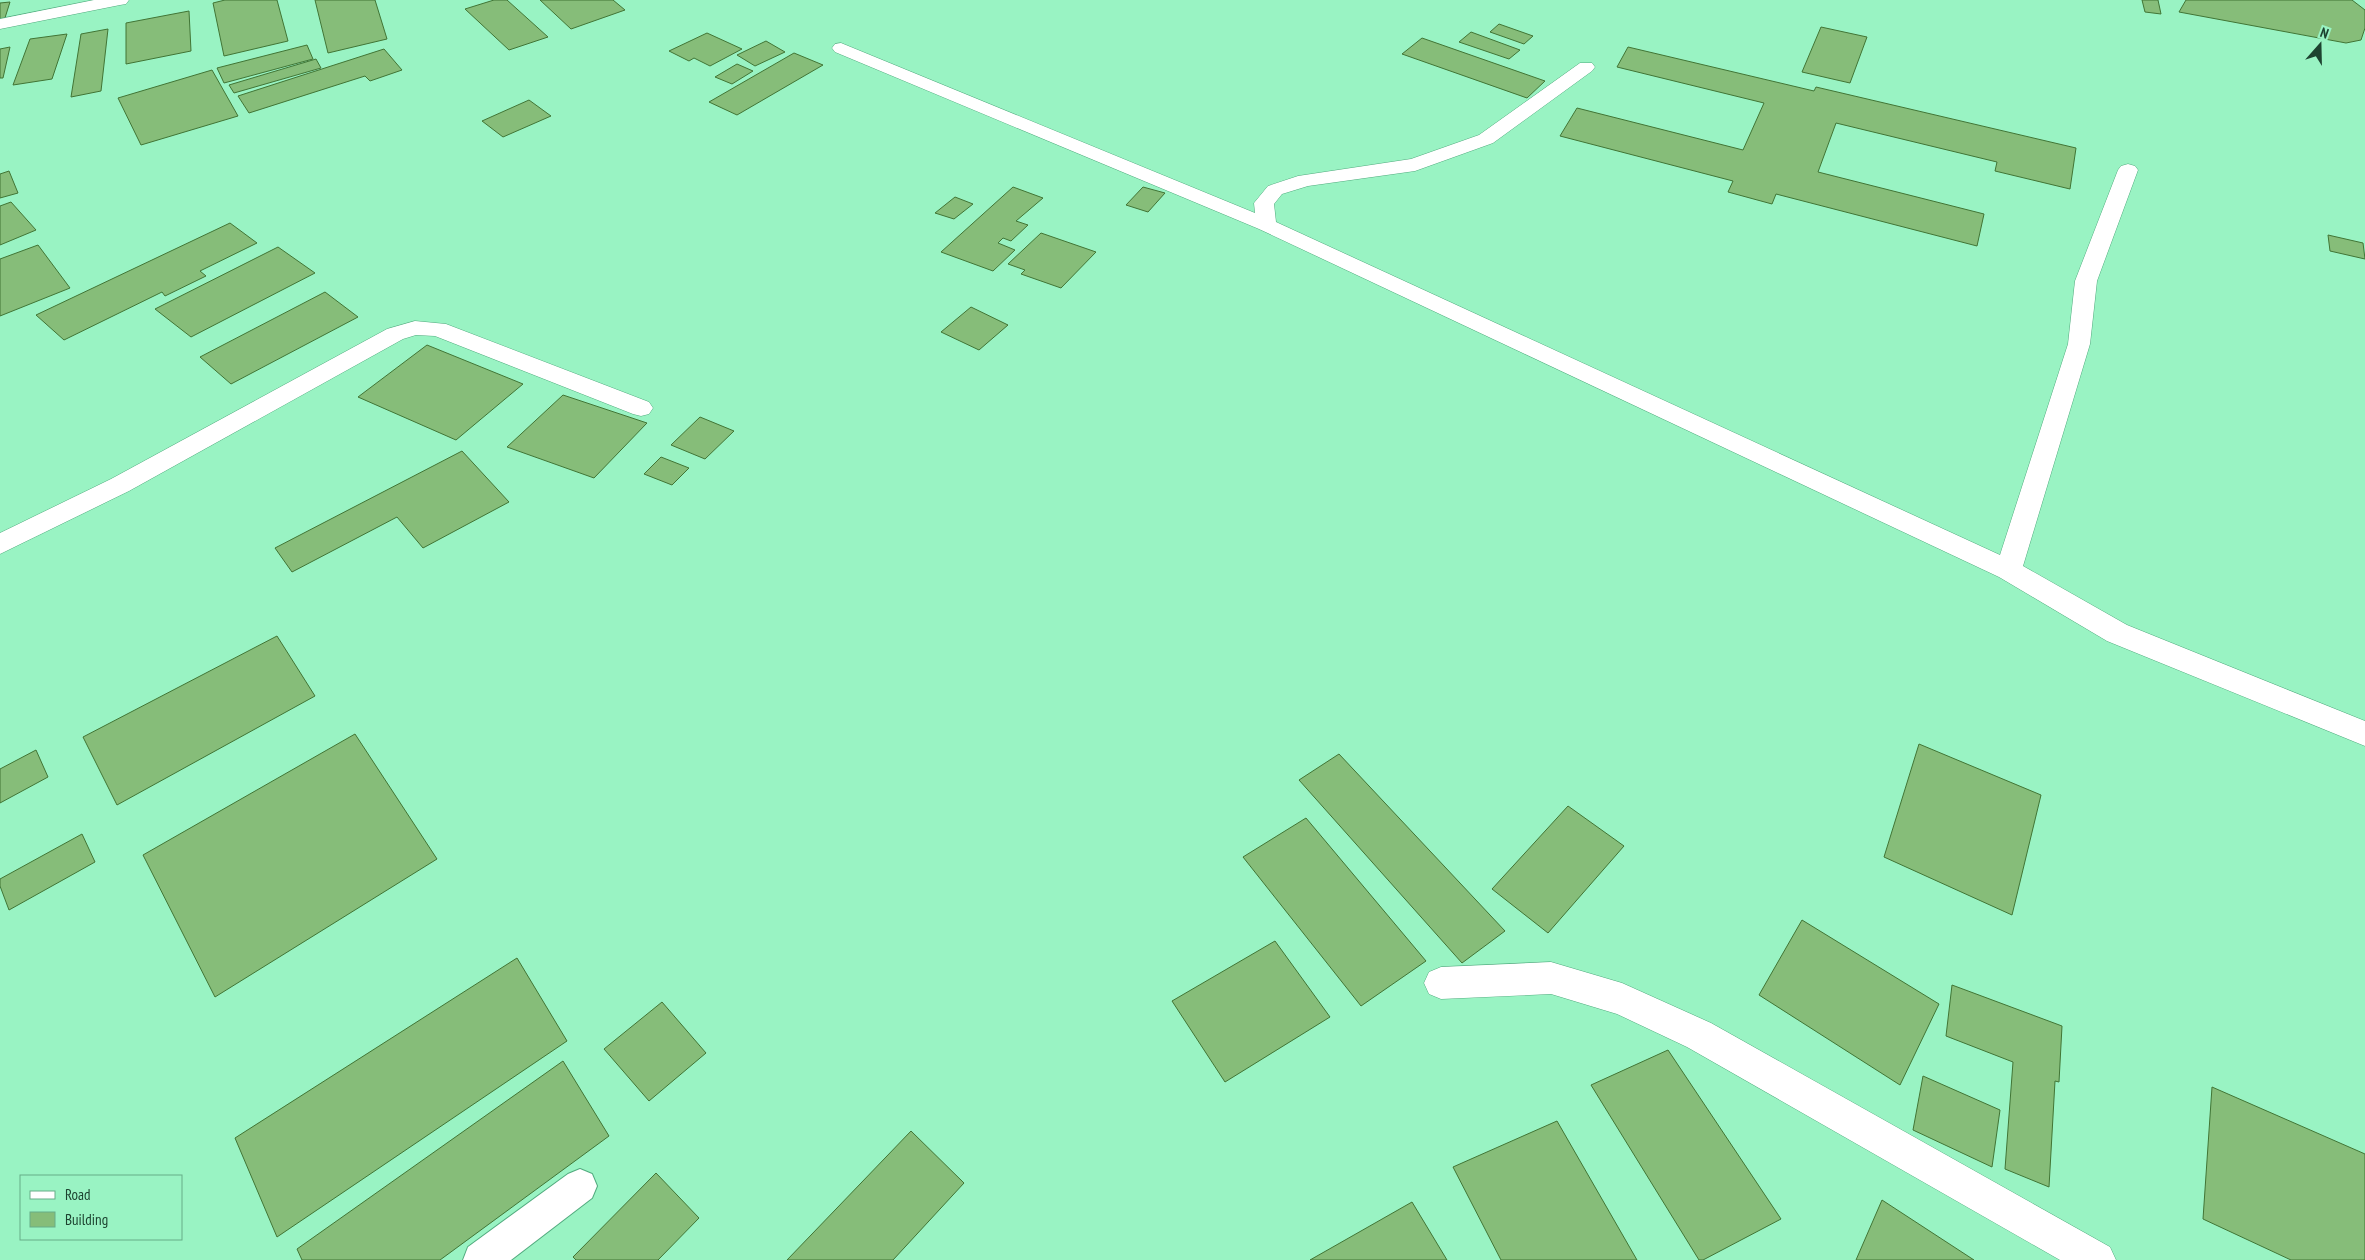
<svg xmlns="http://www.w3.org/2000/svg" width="2365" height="1260" font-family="'PT Sans Narrow',sans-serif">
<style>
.building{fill:#86bd79;stroke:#417535}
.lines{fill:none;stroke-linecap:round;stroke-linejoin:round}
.lane-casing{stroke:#51ab7e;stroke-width:2}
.street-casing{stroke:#51ab7e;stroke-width:1}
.lane{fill:#fff;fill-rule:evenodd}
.street{fill:#fff;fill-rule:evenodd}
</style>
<rect width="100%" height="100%" fill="#99f3c3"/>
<!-- building -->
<path class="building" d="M 225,0 L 277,0 L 288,41 L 224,56 L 213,3 Z
M 315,0 L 375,0 L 387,39 L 328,53 Z
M 494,0 L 507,0 L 548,37 L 509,50 L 465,9 Z
M 540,0 L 613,0 L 625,10 L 571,29 Z
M 2142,0 L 2158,0 L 2161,14 L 2145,12 Z
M 2186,0 L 2352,0 L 2365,10 L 2365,28 L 2361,40 L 2346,43 L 2179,12 Z
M 10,2 L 4,21 L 0,22 L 0,3 Z
M 189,11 L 191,51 L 126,64 L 126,23 Z
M 1499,24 L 1533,36 L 1524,44 L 1490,32 Z
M 1821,27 L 1867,37 L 1850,83 L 1802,72 Z
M 108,29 L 101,91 L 71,97 L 81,34 Z
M 1471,32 L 1520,50 L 1509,59 L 1459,42 Z
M 707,33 L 742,49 L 710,66 L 694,58 L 689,61 L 669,51 Z
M 67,34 L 52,79 L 13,85 L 30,39 Z
M 1422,38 L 1545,81 L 1527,98 L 1402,54 Z
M 766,41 L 785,52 L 755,66 L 737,55 Z
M 307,45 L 313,59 L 224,83 L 217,68 Z
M 10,47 L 3,78 L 0,78 L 0,49 Z
M 1628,47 L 1814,91 L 1816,87 L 2076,148 L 2070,189 L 1995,171 L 1997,162 L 1836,123 L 1818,172 L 1984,214 L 1977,246 L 1776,194 L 1772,204 L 1728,192 L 1733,181 L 1560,136 L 1577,108 L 1743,150 L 1764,103 L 1617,67 Z
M 384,49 L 402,70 L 370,81 L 365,76 L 249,113 L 238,96 Z
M 794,53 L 823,65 L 737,115 L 709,102 Z
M 316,59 L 321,68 L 234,93 L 229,85 Z
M 737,64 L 753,71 L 732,84 L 715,77 Z
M 212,70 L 238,116 L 141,145 L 118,98 Z
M 529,100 L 551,116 L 503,137 L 482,121 Z
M 9,171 L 18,193 L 0,198 L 0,174 Z
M 1013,187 L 1043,198 L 1016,221 L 1028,225 L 1011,241 L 1003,238 L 998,243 L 1015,250 L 993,271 L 941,252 Z
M 1143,187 L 1165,193 L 1148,212 L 1126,205 Z
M 955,197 L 973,204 L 954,219 L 935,213 Z
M 11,202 L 36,230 L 0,245 L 0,206 Z
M 230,223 L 257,243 L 200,271 L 206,276 L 165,296 L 162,292 L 64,340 L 36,315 Z
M 1041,233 L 1096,252 L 1061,288 L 1021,274 L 1025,270 L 1008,264 Z
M 2328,235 L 2363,243 L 2365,259 L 2330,251 Z
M 38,245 L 70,288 L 0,316 L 0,259 Z
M 278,247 L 315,273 L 191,337 L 155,309 Z
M 325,292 L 358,317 L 231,384 L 200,357 Z
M 971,307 L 1008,325 L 979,350 L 941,332 Z
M 427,345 L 523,384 L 456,440 L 358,397 Z
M 563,395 L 647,423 L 594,478 L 507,447 Z
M 700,417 L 734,431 L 705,459 L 671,445 Z
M 462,451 L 509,502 L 423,548 L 397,517 L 292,572 L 275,548 Z
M 661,457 L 689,468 L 672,485 L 644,474 Z
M 277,636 L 315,696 L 117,805 L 83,737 Z
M 355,734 L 437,859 L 215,997 L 143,855 Z
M 1919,744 L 2041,795 L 2012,915 L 1884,857 Z
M 36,750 L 48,777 L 0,803 L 0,769 Z
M 1339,754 L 1505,931 L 1462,963 L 1299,780 Z
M 1568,806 L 1624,846 L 1548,933 L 1492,889 Z
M 1306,818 L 1426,961 L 1361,1006 L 1243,857 Z
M 82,834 L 95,862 L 9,910 L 0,886 L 0,879 Z
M 1802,920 L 1939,1004 L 1900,1085 L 1759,995 Z
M 1275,941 L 1330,1017 L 1225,1082 L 1172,1001 Z
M 517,958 L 567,1041 L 277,1237 L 235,1138 Z
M 1952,985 L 2062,1026 L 2059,1082 L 2055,1081 L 2049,1187 L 2005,1169 L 2013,1062 L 1946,1036 Z
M 662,1002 L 706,1053 L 649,1101 L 604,1049 Z
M 1668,1050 L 1781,1219 L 1703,1260 L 1699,1260 L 1591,1085 Z
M 563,1061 L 609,1136 L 440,1260 L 302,1260 L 297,1249 Z
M 1923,1076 L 2000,1110 L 1992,1167 L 1913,1130 Z
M 2212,1087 L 2365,1154 L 2365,1260 L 2291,1260 L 2203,1219 Z
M 1557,1121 L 1637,1260 L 1501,1260 L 1453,1167 Z
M 911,1131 L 964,1183 L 893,1260 L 787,1260 Z
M 656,1173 L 699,1218 L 658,1260 L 576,1260 L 573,1257 Z
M 1882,1200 L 1974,1260 L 1856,1260 Z
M 1412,1202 L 1447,1260 L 1310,1260 Z"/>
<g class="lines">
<defs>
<path id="lane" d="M 580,1169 L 592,1174 L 597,1186 L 592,1198 L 511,1260 L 463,1260 L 468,1247 L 568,1174 Z"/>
<path id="street" d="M 94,0 L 129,0 L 126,4 L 120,5 L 0,29 L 0,19 Z
M 841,43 L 1255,213 L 1254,203 L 1268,186 L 1298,176 L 1411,159 L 1479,135 L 1580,63 L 1592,63 L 1595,67 L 1592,71 L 1493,143 L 1415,171 L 1308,186 L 1282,194 L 1274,204 L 1276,222 L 2000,555 L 2068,344 L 2075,281 L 2118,170 L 2121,166 L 2128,164 L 2135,166 L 2138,170 L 2097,281 L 2090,344 L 2023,566 L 2127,625 L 2365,721 L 2365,746 L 2107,641 L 1999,577 L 1259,229 L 835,52 L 832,48 L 835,44 Z
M 415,321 L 446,324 L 649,402 L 653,408 L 649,414 L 641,416 L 633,414 L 435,336 L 416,335 L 403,339 L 129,491 L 0,554 L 0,533 L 111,479 L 387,329 Z
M 1551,962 L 1622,983 L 1711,1023 L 2110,1247 L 2116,1260 L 2060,1260 L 1687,1047 L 1617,1014 L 1551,994 L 1441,999 L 1429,994 L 1424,983 L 1429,972 L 1441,967 Z"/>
</defs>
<!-- lane casing -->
<use href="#lane" class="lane-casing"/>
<!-- street casing -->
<use href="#street" class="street-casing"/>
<!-- lane -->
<use href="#lane" class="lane"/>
<!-- street -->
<use href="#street" class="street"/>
</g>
<!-- legend -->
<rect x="20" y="1175" width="162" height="65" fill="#99f3c3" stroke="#67ad88"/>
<rect x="30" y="1191" width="25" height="8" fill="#ffffff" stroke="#67ad88"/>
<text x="65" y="1200" font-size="15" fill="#1d4330">Road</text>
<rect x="30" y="1212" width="25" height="15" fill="#86bd79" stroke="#67ad88"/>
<text x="65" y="1225" font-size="15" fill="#1d4330">Building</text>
<!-- north arrow -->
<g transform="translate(2320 45) rotate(20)" stroke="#99f3c3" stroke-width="4" paint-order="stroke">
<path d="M0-4L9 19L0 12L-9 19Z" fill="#1d4330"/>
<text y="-8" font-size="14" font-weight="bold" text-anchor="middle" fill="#1d4330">N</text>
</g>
</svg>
